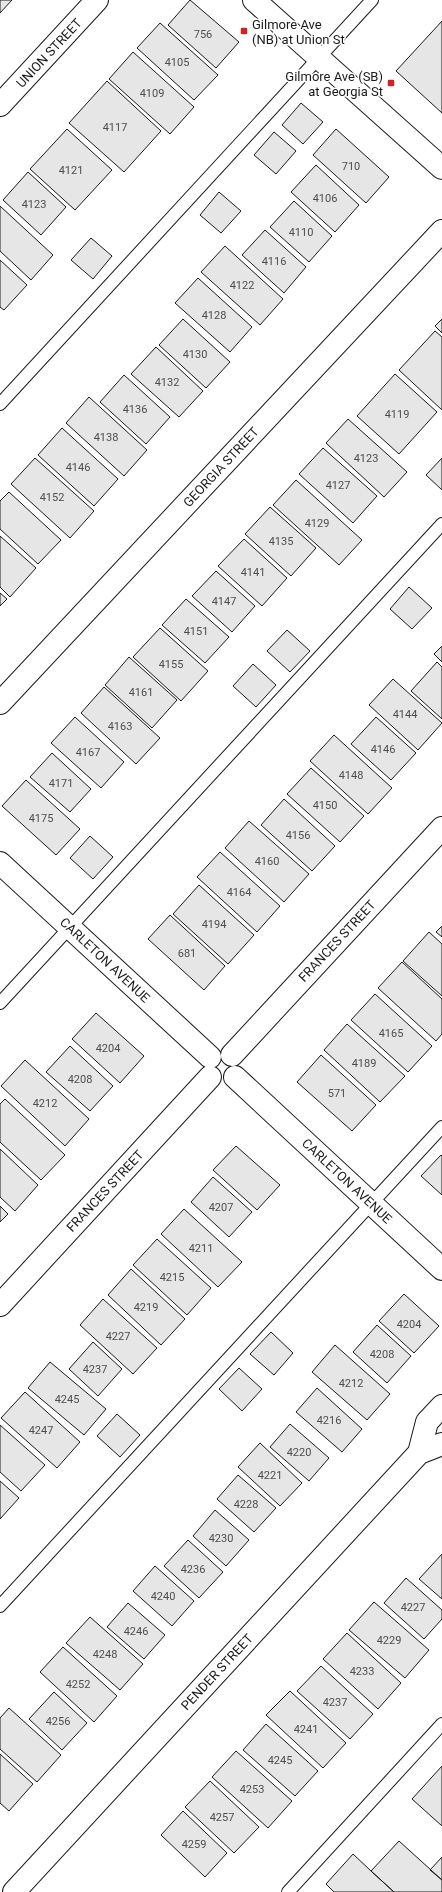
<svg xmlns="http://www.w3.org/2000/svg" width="442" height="1892" font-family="Roboto,sans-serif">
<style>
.building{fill:#e6e6e6;stroke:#1a1a1a}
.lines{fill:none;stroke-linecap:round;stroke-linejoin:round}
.lane-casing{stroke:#1a1a1a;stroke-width:14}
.street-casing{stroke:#1a1a1a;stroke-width:24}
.secondary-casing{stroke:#1a1a1a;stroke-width:24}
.lane{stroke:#fff;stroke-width:12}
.street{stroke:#fff;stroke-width:22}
.secondary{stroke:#fff;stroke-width:22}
.poi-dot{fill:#c62828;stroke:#fff;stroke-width:1.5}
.labels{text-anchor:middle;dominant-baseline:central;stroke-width:3;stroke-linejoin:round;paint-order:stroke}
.number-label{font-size:11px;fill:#4d4d4d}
.poi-label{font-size:13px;fill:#1a1a1a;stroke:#fff;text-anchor:start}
.street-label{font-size:13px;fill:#1a1a1a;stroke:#fff}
</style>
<rect width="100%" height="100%" fill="#fff"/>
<!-- building -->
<path class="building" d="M 0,0 L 12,0 L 0,13 Z
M 190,0 L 239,42 L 216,68 L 168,25 Z
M 442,21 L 442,113 L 396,71 Z
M 160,23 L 218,75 L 194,100 L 137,48 Z
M 133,52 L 194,107 L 170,134 L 109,79 Z
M 107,81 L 161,131 L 124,172 L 69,123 Z
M 301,103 L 323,122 L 303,144 L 282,125 Z
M 67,129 L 112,170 L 75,210 L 30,169 Z
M 336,129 L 389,177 L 366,203 L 313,155 Z
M 274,132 L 296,151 L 276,174 L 254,155 Z
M 316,165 L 359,205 L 335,232 L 291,192 Z
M 28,172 L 66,207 L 41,235 L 3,200 Z
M 219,192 L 241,211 L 221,233 L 200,215 Z
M 294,201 L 332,236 L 309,262 L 270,227 Z
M 0,206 L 53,255 L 31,280 L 0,251 Z
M 265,230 L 306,267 L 284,293 L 242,255 Z
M 91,238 L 112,256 L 93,279 L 71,260 Z
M 225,246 L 283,299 L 260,325 L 201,272 Z
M 0,260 L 27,285 L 4,310 L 0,307 Z
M 198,278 L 252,327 L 230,352 L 175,303 Z
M 183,319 L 230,362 L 206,388 L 159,345 Z
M 442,319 L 442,333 L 435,326 Z
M 435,331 L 442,337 L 442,410 L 399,370 Z
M 156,347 L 203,391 L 179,417 L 131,374 Z
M 395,374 L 437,412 L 399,454 L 357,416 Z
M 124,375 L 170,417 L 146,444 L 100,402 Z
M 89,397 L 147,450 L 124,476 L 66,423 Z
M 348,419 L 407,472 L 384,497 L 326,443 Z
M 62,428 L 118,479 L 94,506 L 38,455 Z
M 323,448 L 377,496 L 353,523 L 299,474 Z
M 35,458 L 94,511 L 70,538 L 11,484 Z
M 442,458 L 442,490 L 426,475 Z
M 296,480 L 362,540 L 339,565 L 273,505 Z
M 9,492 L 61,540 L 38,564 L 0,529 L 0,501 Z
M 270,507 L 316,548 L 291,576 L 245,534 Z
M 0,536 L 36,568 L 10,597 L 0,587 Z
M 244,539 L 287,578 L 262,606 L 218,566 Z
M 216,571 L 255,606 L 232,632 L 192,596 Z
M 409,587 L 432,608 L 412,629 L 390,609 Z
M 0,593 L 7,599 L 0,606 Z
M 186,599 L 229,637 L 205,663 L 162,625 Z
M 160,628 L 208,671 L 181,701 L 133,657 Z
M 287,630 L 310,651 L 290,672 L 267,651 Z
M 442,646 L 442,662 L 434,654 Z
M 129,657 L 177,700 L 152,728 L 105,685 Z
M 437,662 L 442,667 L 442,719 L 411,691 Z
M 253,664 L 276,685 L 256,707 L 233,686 Z
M 393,679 L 442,723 L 418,750 L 369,705 Z
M 104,687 L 160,738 L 136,764 L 81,713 Z
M 75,717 L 124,762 L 101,788 L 51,743 Z
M 376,717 L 416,753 L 391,780 L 351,744 Z
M 334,735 L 392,788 L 368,814 L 310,761 Z
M 52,753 L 91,789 L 70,812 L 30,777 Z
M 311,768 L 364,816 L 340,842 L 287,794 Z
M 26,780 L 80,829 L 56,855 L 2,806 Z
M 284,799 L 335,846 L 312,871 L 261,825 Z
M 249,821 L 309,874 L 284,902 L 225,848 Z
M 90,836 L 113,857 L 93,879 L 70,858 Z
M 220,852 L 280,906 L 257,932 L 197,877 Z
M 199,885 L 254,935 L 228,964 L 173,914 Z
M 170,915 L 225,966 L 204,990 L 148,939 Z
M 442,926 L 442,937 L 436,932 Z
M 429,932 L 442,944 L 442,996 L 403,961 Z
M 402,962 L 442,999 L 442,1034 L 436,1041 L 378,988 Z
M 375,994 L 432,1046 L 408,1072 L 351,1020 Z
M 96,1013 L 144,1056 L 120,1083 L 72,1039 Z
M 347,1024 L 405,1076 L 380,1102 L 324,1050 Z
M 70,1046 L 113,1086 L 90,1111 L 46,1072 Z
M 321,1055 L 376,1105 L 352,1131 L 297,1082 Z
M 25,1060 L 89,1119 L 65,1146 L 1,1086 Z
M 5,1099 L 65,1155 L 41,1180 L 0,1142 L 0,1104 Z
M 236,1146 L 280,1185 L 257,1210 L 213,1170 Z
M 0,1149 L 38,1185 L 15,1211 L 0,1197 Z
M 441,1155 L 442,1156 L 442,1195 L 421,1176 Z
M 213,1177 L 252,1212 L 229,1237 L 191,1202 Z
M 0,1206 L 8,1214 L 0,1222 Z
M 184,1209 L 242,1262 L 218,1287 L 161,1234 Z
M 157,1239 L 211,1288 L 187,1315 L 133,1265 Z
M 131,1269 L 185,1319 L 161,1345 L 108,1295 Z
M 404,1294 L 439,1326 L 414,1353 L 379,1321 Z
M 103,1299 L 157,1348 L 133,1374 L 80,1325 Z
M 377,1325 L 411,1356 L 387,1383 L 353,1352 Z
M 271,1332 L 293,1353 L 274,1375 L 250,1354 Z
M 93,1342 L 122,1369 L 98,1396 L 69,1369 Z
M 335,1345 L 390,1394 L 367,1420 L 312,1372 Z
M 50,1362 L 106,1409 L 84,1435 L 28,1388 Z
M 239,1368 L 262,1389 L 242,1411 L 219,1389 Z
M 317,1388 L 362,1429 L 342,1452 L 296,1412 Z
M 25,1392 L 80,1442 L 57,1468 L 1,1418 Z
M 117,1414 L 140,1435 L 120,1457 L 97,1436 Z
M 290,1424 L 329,1458 L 309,1481 L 270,1447 Z
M 0,1425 L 45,1465 L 21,1491 L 0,1472 Z
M 260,1443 L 302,1483 L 280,1506 L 238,1467 Z
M 238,1475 L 276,1508 L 254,1532 L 217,1499 Z
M 0,1481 L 19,1498 L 0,1519 Z
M 215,1510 L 249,1540 L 226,1566 L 193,1536 Z
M 188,1540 L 223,1572 L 199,1598 L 164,1566 Z
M 442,1554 L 442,1599 L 419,1579 Z
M 155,1566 L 194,1601 L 172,1626 L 133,1591 Z
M 406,1578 L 442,1610 L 442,1619 L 424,1639 L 384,1603 Z
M 374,1602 L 429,1650 L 405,1678 L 349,1630 Z
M 128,1603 L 165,1635 L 144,1659 L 107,1627 Z
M 90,1617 L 143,1664 L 120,1690 L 66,1643 Z
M 347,1633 L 401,1683 L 378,1709 L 323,1659 Z
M 63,1647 L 117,1696 L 94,1722 L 40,1672 Z
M 321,1666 L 373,1714 L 350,1739 L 297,1691 Z
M 290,1691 L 346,1743 L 323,1768 L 266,1715 Z
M 54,1692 L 87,1723 L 62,1750 L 29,1719 Z
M 9,1708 L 61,1755 L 37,1782 L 0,1749 L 0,1718 Z
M 266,1724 L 318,1771 L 295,1796 L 243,1750 Z
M 236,1751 L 292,1801 L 268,1828 L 212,1777 Z
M 0,1754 L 33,1784 L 9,1811 L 0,1803 Z
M 442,1766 L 442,1826 L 412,1799 Z
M 210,1781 L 259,1827 L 234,1853 L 185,1807 Z
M 183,1811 L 227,1853 L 205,1877 L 161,1835 Z
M 399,1841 L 442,1880 L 442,1892 L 394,1892 L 371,1871 Z
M 353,1854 L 371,1871 L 394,1892 L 334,1892 L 326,1884 Z
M 442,1857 L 442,1880 L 430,1870 Z"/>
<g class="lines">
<defs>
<path id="lane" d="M 0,404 L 372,0
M 0,1003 L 442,524
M 0,1606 L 442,1127
M 288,1892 L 442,1724"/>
<path id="street" d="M 0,105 L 97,0
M 0,703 L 442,231
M 0,863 L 210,1057
M 232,1055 L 442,828
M 235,1077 L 442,1269
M 0,1305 L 210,1077"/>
<path id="secondary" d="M 254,0 L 442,168
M 419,1453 L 427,1422 L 442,1406
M 14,1892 L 419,1453 L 442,1444"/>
</defs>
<!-- lane casing -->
<use href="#lane" class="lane-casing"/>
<!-- street casing -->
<use href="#street" class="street-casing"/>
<!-- secondary casing -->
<use href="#secondary" class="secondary-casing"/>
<!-- lane -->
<use href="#lane" class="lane"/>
<!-- street -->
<use href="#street" class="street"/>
<!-- secondary -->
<use href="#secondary" class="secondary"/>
</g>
<!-- markers -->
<g class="poi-dot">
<rect x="240" y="27" width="8" height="8" rx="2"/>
<rect x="387" y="79" width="8" height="8" rx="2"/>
</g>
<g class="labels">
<!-- number labels -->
<g class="number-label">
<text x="203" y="34">756</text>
<text x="177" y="62">4105</text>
<text x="152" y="93">4109</text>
<text x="115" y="127">4117</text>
<text x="351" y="166">710</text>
<text x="71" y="170">4121</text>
<text x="325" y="198">4106</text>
<text x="34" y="204">4123</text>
<text x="301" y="232">4110</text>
<text x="274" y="261">4116</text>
<text x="242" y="285">4122</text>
<text x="214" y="315">4128</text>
<text x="195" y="354">4130</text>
<text x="167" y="382">4132</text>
<text x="135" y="409">4136</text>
<text x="397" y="414">4119</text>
<text x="106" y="437">4138</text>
<text x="366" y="458">4123</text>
<text x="78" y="467">4146</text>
<text x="338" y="485">4127</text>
<text x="52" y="497">4152</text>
<text x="317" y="523">4129</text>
<text x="281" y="541">4135</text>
<text x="253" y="572">4141</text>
<text x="224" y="601">4147</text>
<text x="196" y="631">4151</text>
<text x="171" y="664">4155</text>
<text x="141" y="692">4161</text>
<text x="405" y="714">4144</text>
<text x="120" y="726">4163</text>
<text x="383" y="749">4146</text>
<text x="88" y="752">4167</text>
<text x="351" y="775">4148</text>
<text x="61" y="783">4171</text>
<text x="325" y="805">4150</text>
<text x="41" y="818">4175</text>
<text x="298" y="835">4156</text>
<text x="267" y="861">4160</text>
<text x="239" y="892">4164</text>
<text x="214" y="924">4194</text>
<text x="187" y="953">681</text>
<text x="391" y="1033">4165</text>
<text x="108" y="1048">4204</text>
<text x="364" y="1063">4189</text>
<text x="80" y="1079">4208</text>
<text x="337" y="1093">571</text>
<text x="45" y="1103">4212</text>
<text x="221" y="1207">4207</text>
<text x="201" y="1248">4211</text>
<text x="172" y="1277">4215</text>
<text x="146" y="1307">4219</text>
<text x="409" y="1324">4204</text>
<text x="118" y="1336">4227</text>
<text x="382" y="1354">4208</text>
<text x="95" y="1369">4237</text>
<text x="351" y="1383">4212</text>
<text x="67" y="1399">4245</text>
<text x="329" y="1420">4216</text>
<text x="41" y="1430">4247</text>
<text x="299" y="1452">4220</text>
<text x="270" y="1475">4221</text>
<text x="246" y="1504">4228</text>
<text x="221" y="1538">4230</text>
<text x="193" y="1569">4236</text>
<text x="163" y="1596">4240</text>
<text x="413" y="1607">4227</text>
<text x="136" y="1631">4246</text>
<text x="389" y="1640">4229</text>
<text x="105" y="1654">4248</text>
<text x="362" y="1671">4233</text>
<text x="78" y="1684">4252</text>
<text x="335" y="1702">4237</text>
<text x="58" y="1721">4256</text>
<text x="306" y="1729">4241</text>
<text x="280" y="1760">4245</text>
<text x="252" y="1789">4253</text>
<text x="222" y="1817">4257</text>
<text x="194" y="1844">4259</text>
</g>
<!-- poi labels -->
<g class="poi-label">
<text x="252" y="24">Gilmore Ave<tspan x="252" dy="15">(NB) at Union St</tspan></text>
<text x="383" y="76" text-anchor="end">Gilmore Ave (SB)<tspan x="383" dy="15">at Georgia St</tspan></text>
</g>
<!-- street labels -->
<g class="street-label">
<text transform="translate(49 53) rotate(-47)">UNION STREET</text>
<text transform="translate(221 467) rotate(-47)">GEORGIA STREET</text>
<text transform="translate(337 941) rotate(-47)">FRANCES STREET</text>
<text transform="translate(105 960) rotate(43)">CARLETON AVENUE</text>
<text transform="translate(347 1181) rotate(43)">CARLETON AVENUE</text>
<text transform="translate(105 1191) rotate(-47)">FRANCES STREET</text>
<text transform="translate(217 1672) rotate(-47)">PENDER STREET</text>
</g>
</g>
</svg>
